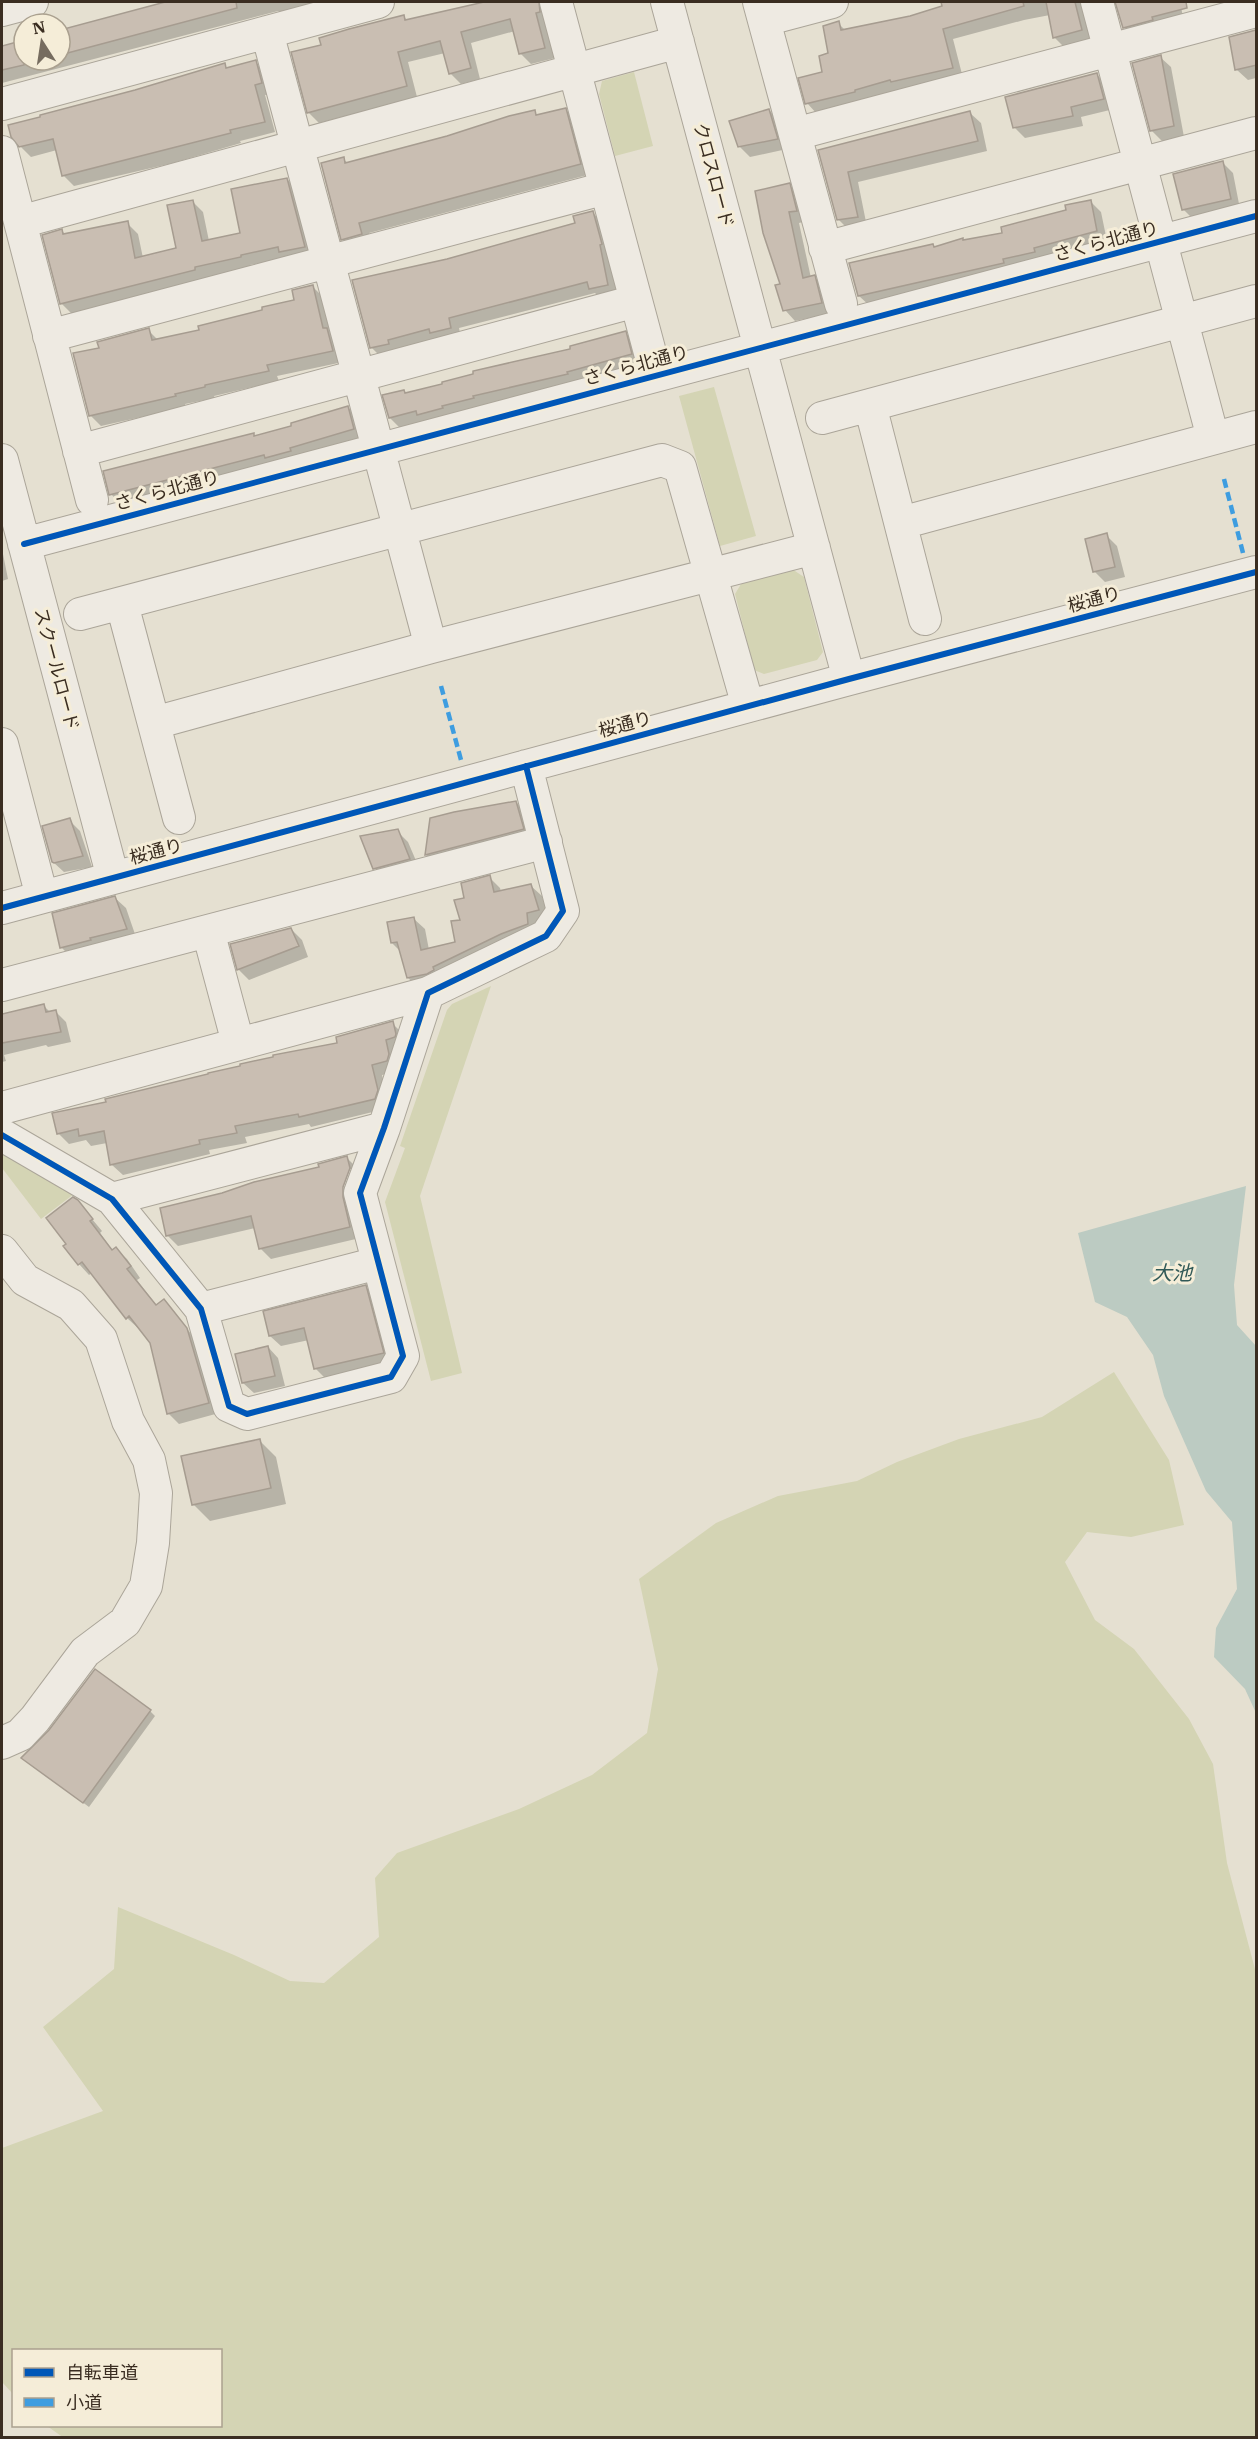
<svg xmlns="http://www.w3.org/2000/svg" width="1258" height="2439" font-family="'IBM Plex Serif','Noto Sans JP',serif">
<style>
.green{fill:#d4d4b4}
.water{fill:#bccbc2}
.shadow{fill:#0003;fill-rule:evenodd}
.building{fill:#c9beb2;stroke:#a69c90;stroke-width:1.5}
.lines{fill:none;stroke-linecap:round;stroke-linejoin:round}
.minor-casing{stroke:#aba599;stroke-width:34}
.minor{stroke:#eeeae2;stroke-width:32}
.quiet{stroke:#3e9de0;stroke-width:4.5;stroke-dasharray:9 4.5;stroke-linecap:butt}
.cycleway-casing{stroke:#f5edd8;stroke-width:10}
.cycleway{stroke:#0057b8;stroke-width:6}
.labels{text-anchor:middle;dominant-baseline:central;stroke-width:6;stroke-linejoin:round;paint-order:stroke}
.street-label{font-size:18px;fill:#3a2d21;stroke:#f5edd8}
.water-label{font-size:20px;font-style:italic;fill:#315957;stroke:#f5edd8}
</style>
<rect width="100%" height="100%" fill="#e5e0d1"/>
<!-- green -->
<path class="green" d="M 634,72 L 653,146 L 615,156 L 599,94 L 602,81 Z
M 714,387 L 756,536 L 720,546 L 679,396 Z
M 789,567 L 804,577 L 823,652 L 817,660 L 764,674 L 754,670 L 735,594 L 744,579 Z
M 491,986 L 420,1196 L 462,1373 L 431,1381 L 385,1202 L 405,1148 L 400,1146 L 447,1010 L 452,1004 Z
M 2,1147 L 78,1191 L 41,1219 L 2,1168 Z
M 1114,1372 L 1169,1460 L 1184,1525 L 1131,1537 L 1087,1532 L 1065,1562 L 1095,1620 L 1134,1649 L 1189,1719 L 1213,1764 L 1227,1863 L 1256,1973 L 1256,2437 L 64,2438 L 47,2426 L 220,2426 L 220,2350 L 14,2350 L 13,2394 L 2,2382 L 2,2148 L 103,2111 L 43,2027 L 114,1969 L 118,1907 L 234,1955 L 290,1981 L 324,1983 L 379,1937 L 375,1878 L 397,1853 L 519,1809 L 592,1775 L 647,1733 L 658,1669 L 639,1579 L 716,1523 L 778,1496 L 857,1481 L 897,1462 L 959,1439 L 1042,1417 Z"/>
<!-- water -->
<path class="water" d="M 1246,1186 L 1234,1285 L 1237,1325 L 1256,1346 L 1256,1713 L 1245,1689 L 1214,1657 L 1216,1628 L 1237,1589 L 1232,1522 L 1206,1491 L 1164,1396 L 1153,1355 L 1127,1317 L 1095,1302 L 1078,1233 Z"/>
<!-- shadow -->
<path class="shadow" d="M 172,2 L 325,2 L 280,12 L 278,11 L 2,83 L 2,47 L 24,41 L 24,60 L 60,60 L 60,31 Z
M 491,2 L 549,2 L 546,24 L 555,58 L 531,64 L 520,53 L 515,31 L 471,43 L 480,79 L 461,84 L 450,73 L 445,53 L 408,62 L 417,97 L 319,123 L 308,112 L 322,46 L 404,17 L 408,21 Z
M 948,2 L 1085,2 L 1092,41 L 1065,48 L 1054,37 L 1050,15 L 1024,20 L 953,39 L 963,78 L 817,114 L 807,103 L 824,73 L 838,23 L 846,31 L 910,17 L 944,7 L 943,3 Z
M 1117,2 L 1180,2 L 1184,22 L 1135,38 L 1124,27 Z
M 1255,31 L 1256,78 L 1248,80 L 1237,70 Z
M 1160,57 L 1171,67 L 1184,137 L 1162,141 L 1151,130 Z
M 255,62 L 266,73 L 272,94 L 265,95 L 275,132 L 240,141 L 241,143 L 173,163 L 74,186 L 64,176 L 57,150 L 31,157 L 20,146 L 224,65 L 228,69 Z
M 1097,75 L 1108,85 L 1114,109 L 1081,117 L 1083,126 L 1025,138 L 1014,127 Z
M 565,109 L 576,120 L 591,174 L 369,233 L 372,245 L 353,250 L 342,239 L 343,159 L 348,163 L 534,112 L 538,116 Z
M 769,110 L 780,121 L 787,149 L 750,157 L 739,146 Z
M 970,113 L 981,123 L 987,151 L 858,182 L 867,227 L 849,230 L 838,219 L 820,151 Z
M 1222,162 L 1233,173 L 1240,209 L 1194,220 L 1183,209 Z
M 287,179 L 298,190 L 315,257 L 287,258 L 250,265 L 251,268 L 205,278 L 205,281 L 72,314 L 61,303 L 62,231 L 66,235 L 127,223 L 138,234 L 143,258 L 178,249 L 192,201 L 203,212 L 209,241 L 242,234 Z
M 789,185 L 800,196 L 807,221 L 799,223 L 811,278 L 814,277 L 825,288 L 832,313 L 795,321 L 785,310 L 782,285 Z
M 1090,201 L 1101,212 L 1107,241 L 870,306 L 859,296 L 935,248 L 1004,234 Z
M 593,213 L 604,224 L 618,295 L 601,299 L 595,293 L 459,328 L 461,338 L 382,358 L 371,347 Z
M 312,286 L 323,297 L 343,362 L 277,376 L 279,381 L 214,396 L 215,398 L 185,404 L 186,407 L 101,426 L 90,415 L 100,349 L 148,330 L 158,340 L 201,331 L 296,301 Z
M 625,333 L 636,343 L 642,365 L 401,429 L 390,418 L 404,392 L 407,394 L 572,350 Z
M 348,407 L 358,418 L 364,439 L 121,505 L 111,494 L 253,434 L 256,437 L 293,427 Z
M 1106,535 L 1117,546 L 1125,577 L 1105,582 L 1094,571 Z
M 2,549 L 8,579 L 2,581 Z
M 516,802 L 527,813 L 533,840 L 437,865 L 426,855 L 432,819 Z
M 69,820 L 80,831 L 92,867 L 64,872 L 53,862 Z
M 397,831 L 408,842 L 420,870 L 385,879 L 375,868 Z
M 489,877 L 500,888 L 501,892 L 531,886 L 542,896 L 549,921 L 419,988 L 408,978 L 401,952 L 392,943 L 414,919 L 425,929 L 429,950 L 457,943 L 462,922 Z
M 115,898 L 126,908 L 137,940 L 72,958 L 62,948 Z
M 291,929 L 302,940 L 308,957 L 249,980 L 239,970 L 232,945 Z
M 44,1006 L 50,1012 L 55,1011 L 66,1022 L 71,1042 L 48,1047 L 46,1045 L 4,1055 L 6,1061 L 2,1062 L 2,1016 Z
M 392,1023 L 403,1034 L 397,1072 L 382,1075 L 388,1101 L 385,1109 L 311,1127 L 309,1124 L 245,1137 L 247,1143 L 209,1150 L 210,1154 L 123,1175 L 112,1165 L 107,1143 L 91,1146 L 86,1140 L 69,1144 L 58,1133 L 108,1103 L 339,1044 Z
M 347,1158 L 358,1169 L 360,1238 L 271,1259 L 260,1248 L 255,1228 L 178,1246 L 167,1235 ZM 348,1169 L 351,1169 L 342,1194 L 339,1193 Z
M 77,1201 L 102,1231 L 100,1233 L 113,1251 L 116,1249 L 127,1259 L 140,1278 L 137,1280 L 157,1306 L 164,1301 L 197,1341 L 219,1413 L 179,1424 L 168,1413 L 151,1342 L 139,1327 L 138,1328 L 127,1318 L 92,1273 L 89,1275 L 79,1264 Z
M 365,1286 L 376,1297 L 393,1363 L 326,1379 L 315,1368 L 309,1340 L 281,1346 L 270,1336 Z
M 268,1347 L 278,1358 L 285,1386 L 254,1393 L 243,1383 Z
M 259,1440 L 276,1457 L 286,1504 L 210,1521 L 193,1504 Z
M 150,1711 L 155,1716 L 89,1807 L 23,1758 Z"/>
<!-- building -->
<path class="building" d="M 165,2 L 236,2 L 237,8 L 60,55 L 60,30 Z
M 484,2 L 539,2 L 540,12 L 536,13 L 545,48 L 519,54 L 510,19 L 461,32 L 471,68 L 449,74 L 440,41 L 398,52 L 407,86 L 307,113 L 291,52 L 321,45 L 319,38 L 349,29 L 404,15 L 405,20 Z
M 941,2 L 1023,2 L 1024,6 L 943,29 L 953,68 L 891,82 L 890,80 L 855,90 L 855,92 L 805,104 L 798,78 L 822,72 L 819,56 L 828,53 L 823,26 L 839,21 L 841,30 L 910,16 L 942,6 Z
M 1046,2 L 1075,2 L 1082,30 L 1053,38 Z
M 1115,2 L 1186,2 L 1187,8 L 1152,17 L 1153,20 L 1123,28 Z
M 1256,30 L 1257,65 L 1235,70 L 1229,37 Z
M 24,40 L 24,65 L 2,70 L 2,46 Z
M 1161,55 L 1174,126 L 1150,131 L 1132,63 Z
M 256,60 L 262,83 L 255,85 L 265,122 L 230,130 L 231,133 L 62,176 L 53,139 L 19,147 L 11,137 L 8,125 L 40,117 L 40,115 L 135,90 L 225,63 L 226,68 Z
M 1097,73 L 1104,99 L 1071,107 L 1073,116 L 1013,128 L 1005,97 Z
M 566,108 L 581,164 L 359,223 L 362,234 L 341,240 L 321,163 L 344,157 L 345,163 L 447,136 L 509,116 L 535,110 L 536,115 Z
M 769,109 L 778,139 L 738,147 L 729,121 Z
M 970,111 L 978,141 L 848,172 L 858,217 L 837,220 L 818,150 Z
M 1223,161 L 1231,199 L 1182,210 L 1173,174 Z
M 287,178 L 305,247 L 279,252 L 278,247 L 241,255 L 241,257 L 195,267 L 195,270 L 60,304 L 42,235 L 62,229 L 63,234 L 128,221 L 135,258 L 176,248 L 167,205 L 193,200 L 202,241 L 240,233 L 231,189 Z
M 790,183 L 797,211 L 789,212 L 803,278 L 815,275 L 822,303 L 783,311 L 775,285 L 780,284 L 763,233 L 755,191 Z
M 1091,200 L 1097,231 L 1034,248 L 1035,252 L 1003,259 L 1004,263 L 858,296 L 849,263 L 933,244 L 934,247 L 963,238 L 963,240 L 1002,233 L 1001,227 L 1066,210 L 1065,205 Z
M 593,211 L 602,244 L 600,245 L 608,285 L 589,289 L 587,282 L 449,318 L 451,328 L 430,333 L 429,329 L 388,340 L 389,344 L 370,348 L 352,280 L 447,259 L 575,223 L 573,216 Z
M 313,285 L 323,328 L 327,328 L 333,351 L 267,365 L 269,371 L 205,385 L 205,387 L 175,394 L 176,396 L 89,416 L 73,353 L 99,348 L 97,342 L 149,328 L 152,340 L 199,330 L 198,326 L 262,310 L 262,307 L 294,300 L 292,290 Z
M 626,331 L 632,354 L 567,372 L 568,374 L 473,396 L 474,398 L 442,406 L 443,408 L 417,415 L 416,411 L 389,418 L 382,395 L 404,390 L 405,393 L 442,384 L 442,382 L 473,374 L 473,371 L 570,349 L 570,346 Z
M 348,406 L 354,429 L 290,448 L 291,451 L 265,458 L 264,455 L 109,495 L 103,471 L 254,433 L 254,436 L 291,426 L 291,423 Z
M 1107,533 L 1115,567 L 1093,572 L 1085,539 Z
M 516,801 L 524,829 L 425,855 L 430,818 L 454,812 Z
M 70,818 L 83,856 L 54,863 L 52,862 L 42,826 Z
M 398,829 L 410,859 L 373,869 L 360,836 Z
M 490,875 L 494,892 L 531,884 L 539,910 L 527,913 L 528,924 L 501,934 L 433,967 L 434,970 L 427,974 L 407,978 L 397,942 L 391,943 L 387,922 L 414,917 L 421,950 L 455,942 L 451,921 L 460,920 L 454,900 L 464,898 L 461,883 Z
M 115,896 L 127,929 L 90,938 L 91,940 L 60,948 L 52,913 Z
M 291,928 L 299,946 L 237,970 L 230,944 Z
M 44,1004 L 46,1012 L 56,1010 L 61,1032 L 2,1043 L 2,1014 Z
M 393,1021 L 396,1034 L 395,1037 L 386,1040 L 389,1054 L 387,1061 L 372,1065 L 378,1090 L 375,1099 L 299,1117 L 298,1114 L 235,1126 L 237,1133 L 199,1140 L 200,1144 L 110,1165 L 104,1131 L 79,1136 L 78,1129 L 57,1134 L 52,1113 L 106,1102 L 105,1099 L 208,1074 L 208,1073 L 240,1066 L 240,1064 L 273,1057 L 273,1055 L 337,1043 L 336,1037 Z
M 347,1156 L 350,1168 L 343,1187 L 343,1197 L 350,1227 L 259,1249 L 251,1216 L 166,1236 L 160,1208 L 222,1193 L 254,1182 L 319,1167 L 318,1164 Z
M 73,1197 L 78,1200 L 93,1219 L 90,1221 L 112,1250 L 116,1247 L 131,1266 L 127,1269 L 156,1305 L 164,1299 L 187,1328 L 209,1403 L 167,1414 L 150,1343 L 129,1316 L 126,1319 L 82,1262 L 78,1265 L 63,1246 L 66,1244 L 46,1218 Z
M 366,1285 L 384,1353 L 314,1369 L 304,1328 L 269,1336 L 263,1311 Z
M 268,1346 L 275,1376 L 242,1383 L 235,1354 Z
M 260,1439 L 271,1488 L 192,1505 L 181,1456 Z
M 95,1669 L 151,1710 L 83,1803 L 21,1758 L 49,1730 Z"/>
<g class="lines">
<defs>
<path id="minor" d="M 556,2 L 656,375
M 667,2 L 849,679
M 759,2 L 841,304
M 1097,2 L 1213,438
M 2,10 L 32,2
M 764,20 L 832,2
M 267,32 L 431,647
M 2,104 L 378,2
M 795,134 L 1256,11
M 2,152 L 92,500
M 20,222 L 678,42
M 825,248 L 1256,133
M 49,336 L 606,188
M 870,405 L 925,619
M 822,418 L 1256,301
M 79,451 L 636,301
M 2,460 L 113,878
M 901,523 L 1256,427
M 24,544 L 1256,216
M 122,604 L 179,818
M 80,614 L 662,460 L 680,467 L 748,706
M 154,723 L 431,647 L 814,548
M 2,744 L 42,897
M 2,908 L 849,679 L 1256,572
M 208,931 L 238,1043
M 2,985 L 546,842
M 2,1108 L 428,993
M 2,1135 L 112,1199 L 201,1309 L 229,1406 L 247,1414 L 391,1377 L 403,1356 L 360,1193 L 384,1128 L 428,993 L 546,936 L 563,911 L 526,766
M 112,1199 L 384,1128
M 2,1251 L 25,1280 L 71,1305 L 101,1339 L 128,1421 L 149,1460 L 156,1493 L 153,1543 L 146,1586 L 125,1622 L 85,1652 L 35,1719 L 20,1735 L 2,1743
M 201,1309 L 378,1263"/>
</defs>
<!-- minor casing -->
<use href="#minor" class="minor-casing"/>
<!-- minor -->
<use href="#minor" class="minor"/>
<!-- quiet -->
<path class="quiet" d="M 1224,479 L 1243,553
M 441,686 L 461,760"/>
<defs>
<path id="cycleway" d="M 24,544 L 1256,216
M 2,908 L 849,679 L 1256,572
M 2,1135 L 112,1199 L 201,1309 L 229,1406 L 247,1414 L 391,1377 L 403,1356 L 360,1193 L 384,1128 L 428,993 L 546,936 L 563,911 L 526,766"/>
</defs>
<!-- cycleway casing -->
<use href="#cycleway" class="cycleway-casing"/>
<!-- cycleway -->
<use href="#cycleway" class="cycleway"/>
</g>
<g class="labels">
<!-- street labels -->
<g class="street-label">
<text transform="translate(714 175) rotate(75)">クロスロード</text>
<text transform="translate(1106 241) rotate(-15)">さくら北通り</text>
<text transform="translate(636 365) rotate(-15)">さくら北通り</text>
<text transform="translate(167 490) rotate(-15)">さくら北通り</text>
<text transform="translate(1094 599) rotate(-15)">桜通り</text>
<text transform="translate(57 669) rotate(75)">スクールロード</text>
<text transform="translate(625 724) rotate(-15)">桜通り</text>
<text transform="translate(156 851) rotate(-15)">桜通り</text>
</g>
<!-- water labels -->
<g class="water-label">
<text x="1172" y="1272">大池</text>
</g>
</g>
<!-- border -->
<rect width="1258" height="2439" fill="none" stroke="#3a2d21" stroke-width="6"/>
<!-- legend -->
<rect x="12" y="2349" width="210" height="78" fill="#f5edd8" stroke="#aaa08f" stroke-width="1.5"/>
<rect x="24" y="2368" width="30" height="9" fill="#0057b8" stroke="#aaa08f" stroke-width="1.5"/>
<text x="66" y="2379" font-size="18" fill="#3a2d21">自転車道</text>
<rect x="24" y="2398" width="30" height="9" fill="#3e9de0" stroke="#aaa08f" stroke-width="1.5"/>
<text x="66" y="2409" font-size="18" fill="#3a2d21">小道</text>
<!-- north arrow -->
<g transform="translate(42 42) rotate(348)"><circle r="28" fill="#f5edd8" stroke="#aaa08f" stroke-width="1.5"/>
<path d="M0-4.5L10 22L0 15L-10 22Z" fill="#766c5f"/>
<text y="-9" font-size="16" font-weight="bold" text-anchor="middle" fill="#3a2d21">N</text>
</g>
</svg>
